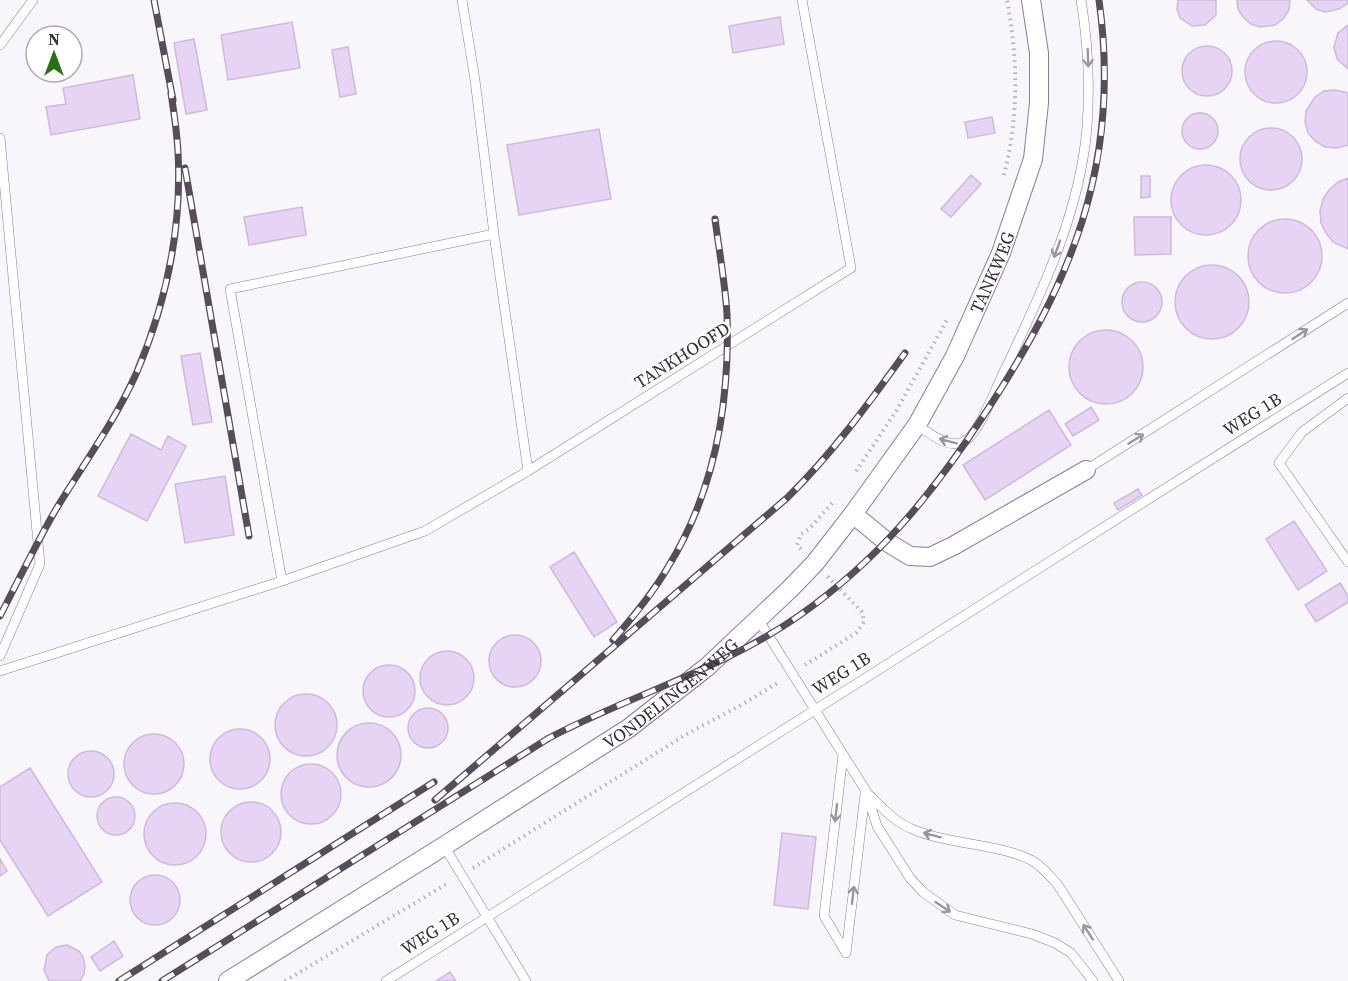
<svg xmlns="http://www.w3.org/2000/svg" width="1348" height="981" font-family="'Source Serif 4',serif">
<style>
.building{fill:#e7d4f5;stroke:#cdbadb;stroke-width:1.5}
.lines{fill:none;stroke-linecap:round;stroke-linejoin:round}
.lane-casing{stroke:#8c7b98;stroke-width:10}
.street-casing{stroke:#8c7b98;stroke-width:20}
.path{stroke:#b4b0b8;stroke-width:4;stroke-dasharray:1.5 4.5;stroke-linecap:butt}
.lane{stroke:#fff;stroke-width:9}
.street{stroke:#fff;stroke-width:18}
.rail-casing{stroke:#554e5a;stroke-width:7}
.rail{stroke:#fff;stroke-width:4.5;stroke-dasharray:14;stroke-linecap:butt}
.oneway{stroke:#9a969d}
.labels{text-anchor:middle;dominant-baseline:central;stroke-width:5;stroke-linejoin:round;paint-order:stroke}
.street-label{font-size:18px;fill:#362e3b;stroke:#fff}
</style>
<rect width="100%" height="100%" fill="#f8f5fb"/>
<!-- building -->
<path class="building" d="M 1178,0 L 1216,0 L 1216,15 L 1205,25 L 1192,26 L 1180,18 L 1177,9 Z
M 1237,0 L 1290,0 L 1289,10 L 1283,19 L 1275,25 L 1260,27 L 1251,24 L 1243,17 L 1238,9 Z
M 1307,0 L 1348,0 L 1348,3 L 1339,9 L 1325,12 L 1316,9 Z
M 780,17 L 784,44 L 733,53 L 729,26 Z
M 292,22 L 300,68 L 228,80 L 221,35 Z
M 1348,25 L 1348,69 L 1337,59 L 1334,47 L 1338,33 Z
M 194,39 L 207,110 L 186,114 L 174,43 Z
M1245 72a31 31 0 1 1 62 0a31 31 0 1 1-62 0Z
M1182 71a25 25 0 1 1 50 0a25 25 0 1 1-50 0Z
M 348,47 L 356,94 L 340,97 L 332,50 Z
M 133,75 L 140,119 L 51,135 L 46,107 L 66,104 L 63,88 Z
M 1335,90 L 1348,93 L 1348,145 L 1336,148 L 1325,147 L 1315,141 L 1308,133 L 1305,122 L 1306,111 L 1315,97 L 1324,91 Z
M1182 131a18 18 0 1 1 36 0a18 18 0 1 1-36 0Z
M 992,117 L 995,133 L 968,138 L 965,122 Z
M1240 159a31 31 0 1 1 62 0a31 31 0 1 1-62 0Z
M 599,129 L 611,199 L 519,215 L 507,145 Z
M1171 200a35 35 0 1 1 70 0a35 35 0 1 1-70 0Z
M 971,175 L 981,184 L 951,217 L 941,209 Z
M 1141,176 L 1150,176 L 1150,197 L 1141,198 Z
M 1348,178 L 1348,249 L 1333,242 L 1326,233 L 1321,223 L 1320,211 L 1323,199 L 1329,190 L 1338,182 Z
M 302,207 L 306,235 L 249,245 L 244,217 Z
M 1134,217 L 1171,217 L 1171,254 L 1135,255 Z
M1248 256a37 37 0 1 1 74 0a37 37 0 1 1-74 0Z
M1175 302a37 37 0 1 1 74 0a37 37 0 1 1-74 0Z
M1122 302a20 20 0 1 1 40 0a20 20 0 1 1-40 0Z
M1069 367a37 37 0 1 1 74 0a37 37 0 1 1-74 0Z
M 200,353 L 212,422 L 193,425 L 181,356 Z
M 1091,407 L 1099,420 L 1073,436 L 1065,424 Z
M 1049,410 L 1071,445 L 985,500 L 963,465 Z
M 131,434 L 161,450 L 168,436 L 186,446 L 147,521 L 98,496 Z
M 225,476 L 234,535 L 185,543 L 175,484 Z
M 1138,489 L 1142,495 L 1118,510 L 1114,503 Z
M 1294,521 L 1327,571 L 1298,590 L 1266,539 Z
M 574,552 L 617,622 L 594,637 L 550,567 Z
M 1340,583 L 1348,596 L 1348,602 L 1316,622 L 1305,605 Z
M489 661a26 26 0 1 1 52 0a26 26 0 1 1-52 0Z
M420 678a27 27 0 1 1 54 0a27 27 0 1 1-54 0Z
M363 691a26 26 0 1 1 52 0a26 26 0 1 1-52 0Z
M275 725a31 31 0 1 1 62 0a31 31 0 1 1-62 0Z
M408 728a20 20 0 1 1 40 0a20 20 0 1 1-40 0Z
M337 755a32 32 0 1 1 64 0a32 32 0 1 1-64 0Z
M210 759a30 30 0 1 1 60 0a30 30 0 1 1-60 0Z
M124 764a30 30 0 1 1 60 0a30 30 0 1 1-60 0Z
M68 774a23 23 0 1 1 46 0a23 23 0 1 1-46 0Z
M281 794a30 30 0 1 1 60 0a30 30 0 1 1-60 0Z
M 30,768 L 102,882 L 48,916 L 0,840 L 0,787 Z
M97 816a19 19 0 1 1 38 0a19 19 0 1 1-38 0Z
M221 832a30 30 0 1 1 60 0a30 30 0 1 1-60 0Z
M144 834a31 31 0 1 1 62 0a31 31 0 1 1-62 0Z
M 782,833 L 816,837 L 808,909 L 774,905 Z
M 0,859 L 7,871 L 0,876 Z
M130 900a25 25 0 1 1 50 0a25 25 0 1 1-50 0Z
M 114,941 L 123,956 L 100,971 L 91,957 Z
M 67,945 L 79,951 L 83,957 L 85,966 L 84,974 L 80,981 L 49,981 L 44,970 L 47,955 L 56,947 Z
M 450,972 L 456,981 L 436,981 Z"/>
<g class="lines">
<defs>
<path id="lane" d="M 462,0 L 475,80 L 494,234 L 528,471
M 0,45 L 33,0
M 0,138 L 40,564 L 0,656
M 1348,398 L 1302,432 L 1279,463 L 1348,562
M 917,425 C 930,433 947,449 963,442 C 978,436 994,392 1002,376 C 1039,298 1080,215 1087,127 C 1090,85 1088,42 1081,0
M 1086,470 L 1348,303
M 282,581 L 425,531 L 528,471 L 851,268 L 802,0
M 758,619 L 866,791 L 877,826 L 910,878 L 923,892 L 955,915 L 1032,934 L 1055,943 L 1071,953 L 1093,981
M 0,671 L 282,581 L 230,289 L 494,234
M 843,755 L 824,916 L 846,953
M 867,793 C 880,805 893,821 910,828 C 946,845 997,843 1031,860 C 1042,866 1050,876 1058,885 L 1119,981
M 444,846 L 526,981
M 846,953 L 865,794
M 386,981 L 1348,373"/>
<g id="street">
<path id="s1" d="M 853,514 L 917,425 L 955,356 L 1001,253 L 1033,159 L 1039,103 L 1039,53 L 1031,0"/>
<path id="s2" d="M 228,981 L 444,846 L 629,728 L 707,667 L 790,589 L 815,563 L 853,514 L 887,542 L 910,556 L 930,557 L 953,546 L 1086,470"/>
</g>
</defs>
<!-- lane casing -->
<use href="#lane" class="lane-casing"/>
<!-- street casing -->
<use href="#street" class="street-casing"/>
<!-- path -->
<path class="path" d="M 1004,175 C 1019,117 1018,58 1007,0
M 856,471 L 895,413 L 948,318
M 801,549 L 797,545 L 801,534 L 809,529 L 834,501
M 805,665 L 856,633 L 864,622 L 862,612 L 827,576
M 473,868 L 685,735 L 743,704 L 779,682
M 285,981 L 448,883"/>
<!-- lane -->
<use href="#lane" class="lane"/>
<!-- street -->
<use href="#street" class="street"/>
<defs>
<path id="rail" d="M 154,0 L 173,100
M 185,168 L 249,536
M 0,616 C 18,581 35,546 55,511 C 82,466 114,423 136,374 C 166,304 182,228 178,152 C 177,132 174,113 171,93
M 613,640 C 633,617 653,593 668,567 C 715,491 730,402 727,314 C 725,282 719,250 715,219
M 435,800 L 787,498 C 832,454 869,403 905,353
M 119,981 L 434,782
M 162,981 L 549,738 C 631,695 723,669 800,615 C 878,560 930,497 982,418 C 1071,284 1122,164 1099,0"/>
</defs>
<!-- rail casing -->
<use href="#rail" class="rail-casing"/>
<!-- rail -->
<use href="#rail" class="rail"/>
</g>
<!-- one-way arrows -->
<defs><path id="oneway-shaft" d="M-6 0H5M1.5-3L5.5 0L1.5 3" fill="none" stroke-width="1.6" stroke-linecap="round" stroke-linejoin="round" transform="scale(1.5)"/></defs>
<g class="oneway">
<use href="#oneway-shaft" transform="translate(1088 58) rotate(88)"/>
<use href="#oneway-shaft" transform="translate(1057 249) rotate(110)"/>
<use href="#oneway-shaft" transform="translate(1300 334) rotate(-33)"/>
<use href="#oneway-shaft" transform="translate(1136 439) rotate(-32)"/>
<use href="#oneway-shaft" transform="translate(948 441) rotate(-165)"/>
<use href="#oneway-shaft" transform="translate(836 813) rotate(97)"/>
<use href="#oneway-shaft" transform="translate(932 835) rotate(-165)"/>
<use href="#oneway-shaft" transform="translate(853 895) rotate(-83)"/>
<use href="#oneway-shaft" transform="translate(943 907) rotate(34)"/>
<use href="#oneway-shaft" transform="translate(1088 932) rotate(-123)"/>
</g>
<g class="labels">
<!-- street labels -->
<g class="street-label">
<text stroke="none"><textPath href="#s1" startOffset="280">TANKWEG</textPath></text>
<text transform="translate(682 355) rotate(-32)">TANKHOOFD</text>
<text transform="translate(1252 414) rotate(-32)">WEG 1B</text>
<text transform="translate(841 673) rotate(-32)">WEG 1B</text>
<text stroke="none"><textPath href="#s2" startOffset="528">VONDELINGENWEG</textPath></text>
<text transform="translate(430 933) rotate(-32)">WEG 1B</text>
</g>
</g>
<!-- north arrow -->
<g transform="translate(54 54)"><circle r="28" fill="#ffffff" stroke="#afabb1" stroke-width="1.5"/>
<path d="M0-4.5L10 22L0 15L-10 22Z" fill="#267216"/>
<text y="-9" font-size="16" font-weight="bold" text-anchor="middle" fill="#362e3b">N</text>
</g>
</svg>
